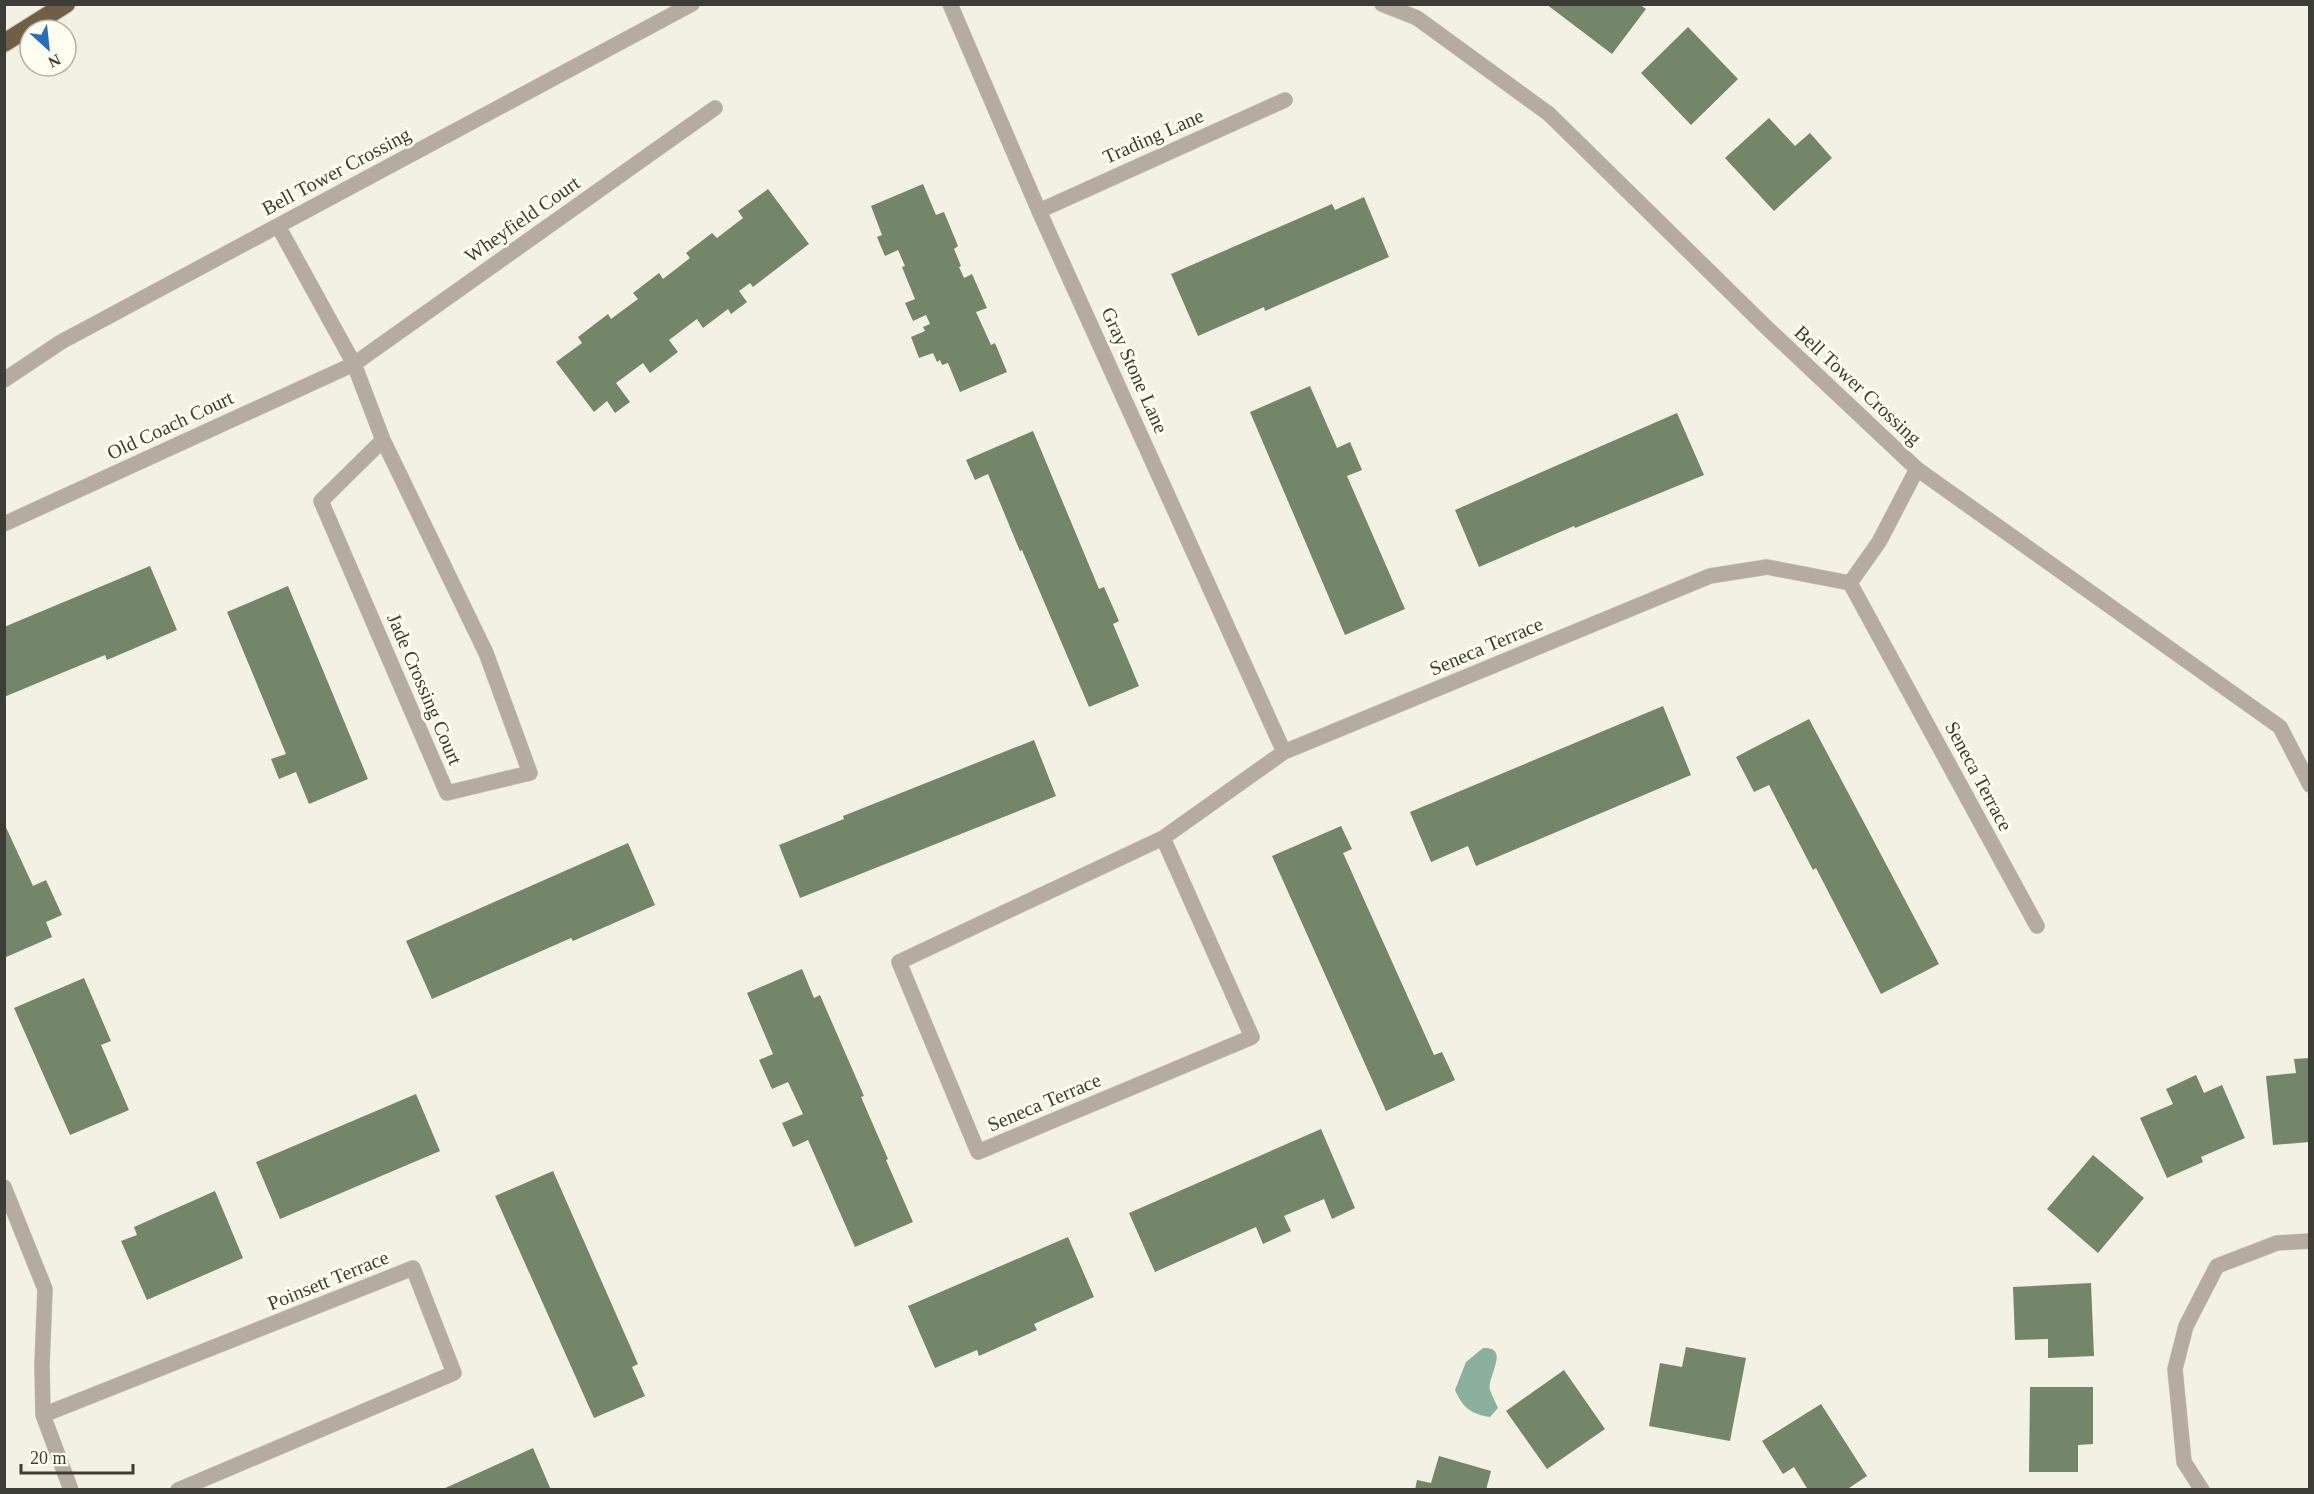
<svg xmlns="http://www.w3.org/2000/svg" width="2314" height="1494" font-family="Georgia,serif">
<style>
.water{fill:#8cb09e}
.building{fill:#74866a}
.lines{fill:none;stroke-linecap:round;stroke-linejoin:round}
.street-casing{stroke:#cecdc1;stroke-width:16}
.highway-casing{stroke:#cecdc1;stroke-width:20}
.street{stroke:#b5ac9f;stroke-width:15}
.highway{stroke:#725e45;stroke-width:18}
.labels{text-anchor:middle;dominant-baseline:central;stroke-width:6;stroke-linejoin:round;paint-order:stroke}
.street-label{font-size:20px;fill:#3d3d37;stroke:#fffef0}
</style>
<rect width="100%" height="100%" fill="#f2f1e3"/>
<!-- water -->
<path class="water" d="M 1483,1348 C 1511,1347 1487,1376 1490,1390 C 1492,1396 1496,1403 1498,1408 L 1490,1417 C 1471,1414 1463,1408 1455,1390 L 1466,1362 Z"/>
<!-- building -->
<path class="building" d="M 1546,4 L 1639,4 L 1646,9 L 1612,54 Z
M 1688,27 L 1738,79 L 1691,125 L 1641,73 Z
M 1769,118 L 1795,146 L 1810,133 L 1832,158 L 1774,211 L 1725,158 Z
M 923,184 L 936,215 L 944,212 L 958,246 L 954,249 L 961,266 L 959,267 L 964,278 L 972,274 L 987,308 L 976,312 L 991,345 L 995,343 L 1007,372 L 960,392 L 948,363 L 942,365 L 940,360 L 937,362 L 933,353 L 919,358 L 911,337 L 925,331 L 923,327 L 930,324 L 926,315 L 913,321 L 905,303 L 915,299 L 902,267 L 905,266 L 898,250 L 885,256 L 877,237 L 882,235 L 871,206 Z
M 768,189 L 809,244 L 753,287 L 750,283 L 739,291 L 747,302 L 731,314 L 728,309 L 703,328 L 697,319 L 669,340 L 678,352 L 650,373 L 643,363 L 616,383 L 630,402 L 615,413 L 607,401 L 594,412 L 556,362 L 582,343 L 578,337 L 608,314 L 611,319 L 638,299 L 633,293 L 659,273 L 663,279 L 690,258 L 686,253 L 712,233 L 717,238 L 743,218 L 738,211 Z
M 1364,197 L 1389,257 L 1265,311 L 1264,307 L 1198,336 L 1171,274 L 1332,204 L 1335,210 Z
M 1310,386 L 1337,448 L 1350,442 L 1362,470 L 1347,476 L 1405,609 L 1345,635 L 1250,412 Z
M 1677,413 L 1704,475 L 1575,528 L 1574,526 L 1479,567 L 1455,510 Z
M 1033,431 L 1099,589 L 1104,587 L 1119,621 L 1113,624 L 1139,686 L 1089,707 L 1022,550 L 1020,551 L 988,474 L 975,480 L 966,460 Z
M 150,566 L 177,630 L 107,660 L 105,655 L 4,697 L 4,627 Z
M 288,586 L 368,779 L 309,804 L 296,772 L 279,779 L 271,759 L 286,754 L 227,612 Z
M 1663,706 L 1691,775 L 1476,866 L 1468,846 L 1431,862 L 1410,812 Z
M 1809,719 L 1939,964 L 1881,994 L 1816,868 L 1813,870 L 1769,785 L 1754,792 L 1736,757 Z
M 1034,740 L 1056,796 L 800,898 L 779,845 L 844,819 L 843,816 Z
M 4,823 L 33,886 L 46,880 L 62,915 L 46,922 L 52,937 L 4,958 Z
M 1341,826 L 1352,849 L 1343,853 L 1434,1055 L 1442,1052 L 1455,1080 L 1386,1111 L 1272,856 Z
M 628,843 L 655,905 L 573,941 L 571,938 L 432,999 L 406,941 Z
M 802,969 L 814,998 L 820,995 L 864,1096 L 861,1097 L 888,1159 L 886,1160 L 913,1222 L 855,1247 L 808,1140 L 793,1147 L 782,1123 L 803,1114 L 788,1082 L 772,1089 L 759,1060 L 773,1054 L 747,993 Z
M 84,978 L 111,1041 L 101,1045 L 129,1110 L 70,1135 L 14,1008 Z
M 2310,1058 L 2310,1142 L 2273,1145 L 2266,1076 L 2296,1073 L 2294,1059 Z
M 2196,1075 L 2204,1093 L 2222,1085 L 2245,1138 L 2201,1157 L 2203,1162 L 2167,1178 L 2140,1118 L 2173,1104 L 2166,1089 Z
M 416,1094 L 440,1151 L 280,1219 L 256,1162 Z
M 1321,1129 L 1355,1208 L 1332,1219 L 1324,1199 L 1284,1216 L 1291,1231 L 1263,1244 L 1256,1227 L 1155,1272 L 1129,1213 Z
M 2093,1155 L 2144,1198 L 2098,1253 L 2047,1209 Z
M 553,1171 L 638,1364 L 632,1367 L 645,1396 L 594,1418 L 495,1196 Z
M 215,1191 L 243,1258 L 147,1300 L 121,1241 L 137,1235 L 134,1227 Z
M 1068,1237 L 1094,1297 L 1034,1324 L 1037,1330 L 979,1356 L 977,1350 L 935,1368 L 908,1306 Z
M 2091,1283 L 2094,1356 L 2048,1358 L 2048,1339 L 2015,1340 L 2013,1287 Z
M 1686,1347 L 1746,1358 L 1730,1441 L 1649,1426 L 1660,1363 L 1682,1367 Z
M 1564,1370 L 1605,1429 L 1547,1469 L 1506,1411 Z
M 2030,1387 L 2093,1387 L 2093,1444 L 2078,1445 L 2078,1472 L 2029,1472 Z
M 1821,1404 L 1867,1476 L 1846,1490 L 1808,1490 L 1794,1467 L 1783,1474 L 1762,1441 Z
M 533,1448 L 551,1490 L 441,1490 Z
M 1439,1456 L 1491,1471 L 1486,1490 L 1415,1490 L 1417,1480 L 1431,1483 Z"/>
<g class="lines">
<defs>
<path id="street" d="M 950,4 L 1039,211 L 1284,752
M 1382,4 L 1417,18 L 1549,114 L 1766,327 L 1917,469 L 2280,727 L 2310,785
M 1039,211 L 1285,100
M 278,226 L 354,364 L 383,440
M 4,380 L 61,342 L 692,4
M 383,440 L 486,653 L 530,773 L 447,793 L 321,501 Z
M 4,524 L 354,364 L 715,108
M 1850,583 L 2037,926
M 1163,838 L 1252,1037 L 978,1152 L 899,962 Z
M 1163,838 L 1284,752 L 1710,576 L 1767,567 L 1850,583 L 1879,542 L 1917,469
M 4,1187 L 45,1289 L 42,1365 L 43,1415
M 71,1490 L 43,1415 L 413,1268 L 454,1373 L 178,1490
M 2202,1490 L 2184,1462 L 2175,1369 L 2186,1326 L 2217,1266 L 2277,1243 L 2310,1241"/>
<path id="highway" d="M 4,43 L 66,4"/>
</defs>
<!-- street casing -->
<use href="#street" class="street-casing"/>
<!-- highway casing -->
<use href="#highway" class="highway-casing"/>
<!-- street -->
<use href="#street" class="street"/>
<!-- highway -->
<use href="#highway" class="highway"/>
</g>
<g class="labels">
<!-- street labels -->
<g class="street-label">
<text transform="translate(1153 136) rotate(-24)">Trading Lane</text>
<text transform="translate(336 171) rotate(-28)">Bell Tower Crossing</text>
<text transform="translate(522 219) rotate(-35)">Wheyfield Court</text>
<text transform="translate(1135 370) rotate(66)">Gray Stone Lane</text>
<text transform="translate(1858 385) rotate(43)">Bell Tower Crossing</text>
<text transform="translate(170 425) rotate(-25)">Old Coach Court</text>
<text transform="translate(1486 646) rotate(-23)">Seneca Terrace</text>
<text transform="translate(425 689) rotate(67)">Jade Crossing Court</text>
<text transform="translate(1979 776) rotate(62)">Seneca Terrace</text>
<text transform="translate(1044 1102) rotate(-23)">Seneca Terrace</text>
<text transform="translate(328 1280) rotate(-22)">Poinsett Terrace</text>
</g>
</g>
<!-- border -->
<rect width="2314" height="1494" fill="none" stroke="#3d3d37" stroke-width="12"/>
<!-- north arrow -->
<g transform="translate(48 48) rotate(153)"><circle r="28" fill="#fffef0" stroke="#b1b1a6" stroke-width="1.5"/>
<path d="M0-4.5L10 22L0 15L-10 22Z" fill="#256ebe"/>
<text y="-9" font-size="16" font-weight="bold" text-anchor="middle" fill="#3d3d37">N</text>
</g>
<!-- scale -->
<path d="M21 1464v9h112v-9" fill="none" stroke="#3d3d37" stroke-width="3"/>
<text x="30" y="1464" font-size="18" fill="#3d3d37" stroke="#fffef0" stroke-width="4.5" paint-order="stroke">20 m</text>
</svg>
